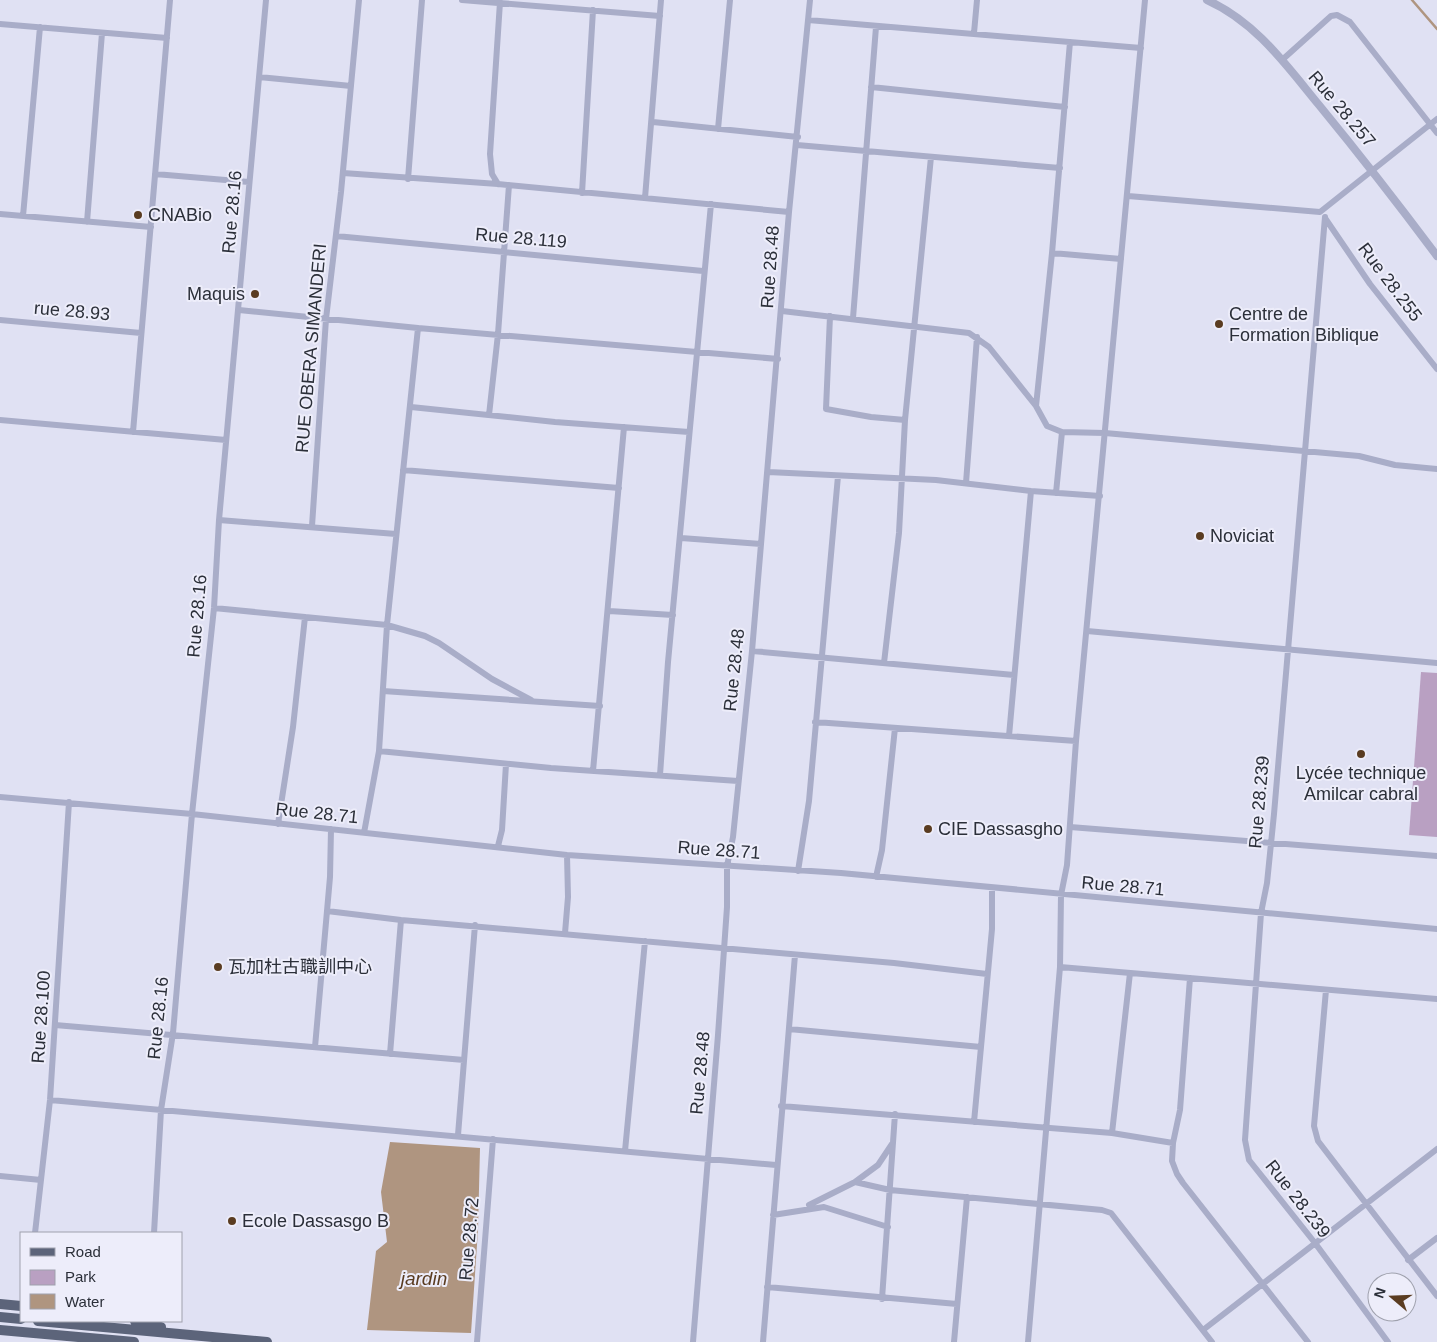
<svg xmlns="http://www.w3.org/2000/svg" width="1437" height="1342" font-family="Helvetica,'Noto Sans SC',sans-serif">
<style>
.green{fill:#b9a0c2}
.water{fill:#af9580}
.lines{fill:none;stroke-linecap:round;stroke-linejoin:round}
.stream{stroke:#af9580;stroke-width:2.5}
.minor{stroke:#a9adc8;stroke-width:6}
.tertiary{stroke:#a9adc8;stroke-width:8}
.primary{stroke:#5c647a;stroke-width:10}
.poi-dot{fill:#5a3c21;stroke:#ededfa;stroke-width:2}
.labels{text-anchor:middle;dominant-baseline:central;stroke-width:4;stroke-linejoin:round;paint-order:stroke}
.street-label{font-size:18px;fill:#2b2f39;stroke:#ededfa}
.poi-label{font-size:18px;fill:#2b2f39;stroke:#ededfa;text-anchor:start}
.water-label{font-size:19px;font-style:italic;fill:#5a3c21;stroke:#ededfa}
</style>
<rect width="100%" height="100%" fill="#e0e1f3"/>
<!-- green -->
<path class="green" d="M 1421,672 L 1437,673 L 1437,837 L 1409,835 Z"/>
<!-- water -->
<path class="water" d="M 390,1142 L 480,1148 L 478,1230 L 471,1333 L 367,1330 L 376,1251 L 387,1242 L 381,1192 Z"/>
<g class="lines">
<!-- stream -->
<path class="stream" d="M 1412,0 L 1437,29"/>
<!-- minor -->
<path class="minor" d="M 462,0 L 660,16
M 808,20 L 1141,48
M 0,24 L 167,38
M 974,33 L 977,0
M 1070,42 L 1052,253 L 1036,406 L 1047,426 L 1062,432 L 1105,433 L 1359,456 L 1395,465 L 1437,469
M 1282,60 L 1331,16 L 1337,15 L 1350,22 L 1437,133
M 259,77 L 351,86
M 871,87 L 1065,107
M 653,122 L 798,137
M 718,129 L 730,0
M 797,145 L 1060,168
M 343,173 L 498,184 L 789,212
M 155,174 L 249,182
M 408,179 L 422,0
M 498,184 L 492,174 L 490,154 L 500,2
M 582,193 L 593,10
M 1128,196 L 1320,212 L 1437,119
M 645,198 L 661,0
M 0,214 L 151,227
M 23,216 L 40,27
M 1325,217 L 1274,814 L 1267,883 L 1261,913 L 1245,1140 L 1249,1160 L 1315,1243 L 1388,1342
M 1325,218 L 1370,284 L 1437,369
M 87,222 L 102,33
M 336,236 L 703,271
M 1052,253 L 1121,259
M 239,310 L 418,328 L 778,359
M 782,311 L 969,333 L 989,347 L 1036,406
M 830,316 L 826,409 L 871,417 L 905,420
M 853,318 L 876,27
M 0,320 L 141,333
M 411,407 L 555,422 L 689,432
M 489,415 L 498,334 L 509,185
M 0,420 L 226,440
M 133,432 L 170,0
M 403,470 L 619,488
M 768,472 L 936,480 L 1031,491 L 1100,496
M 966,483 L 977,337
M 1056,493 L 1062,432
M 219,520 L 396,534
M 312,526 L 326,319 L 341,192 L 359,0
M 681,538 L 761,544
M 214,608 L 387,625 L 425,636 L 439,643 L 492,679 L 531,700
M 609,611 L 673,615
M 1087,631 L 1437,663
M 752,651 L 1014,675
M 884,663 L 899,533 L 905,420 L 931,157
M 383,691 L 600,706
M 815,722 L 1076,741
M 1009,736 L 1031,491
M 379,751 L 551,768 L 738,781
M 593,771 L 624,427
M 660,775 L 668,662 L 711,204
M 0,797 L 192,814 L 567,855 L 841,873 L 1437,929
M 278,824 L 293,727 L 305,617
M 1070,827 L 1437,856
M 364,833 L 379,751 L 387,625 L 418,328
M 498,846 L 502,830 L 506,764
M 798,871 L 809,801 L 838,476
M 876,877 L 882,850 L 895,728
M 327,911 L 401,920 L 894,963 L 987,974
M 565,933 L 568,897 L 567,855
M 1060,967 L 1437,999
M 1190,978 L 1180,1110 L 1173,1143 L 1172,1161 L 1177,1174 L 1183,1183 L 1308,1342
M 1326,990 L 1314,1126 L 1318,1141 L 1437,1296
M 55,1025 L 464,1060
M 789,1029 L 981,1047
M 315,1047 L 330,877 L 331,829
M 390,1054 L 401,920
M 50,1100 L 776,1165
M 781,1106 L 1112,1133 L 1173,1143
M 974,1122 L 992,929 L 992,889
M 1112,1133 L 1130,973
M 458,1135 L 475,925
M 625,1151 L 645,941
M 0,1176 L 41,1180
M 855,1182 L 890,1190 L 1102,1210 L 1111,1213 L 1212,1342
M 809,1205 L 855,1182 L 878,1165 L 892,1144
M 773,1215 L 824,1207 L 888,1227
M 35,1233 L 50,1100 L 69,802
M 154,1233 L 161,1110 L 173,1033 L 192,814 L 214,608 L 219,520 L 266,0
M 1408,1260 L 1437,1238
M 767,1287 L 957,1304
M 882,1299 L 895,1114
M 1203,1330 L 1437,1149
M 477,1342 L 493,1139
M 693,1342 L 718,1035 L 727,907 L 727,866 L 733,837 L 752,651 L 789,212 L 810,0
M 763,1342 L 795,955
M 954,1342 L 967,1197
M 1028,1342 L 1060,967 L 1061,895 L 1067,865 L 1076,741 L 1145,0"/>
<!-- tertiary -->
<path class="tertiary" d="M 1207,0 C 1256,22 1286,65 1319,105 C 1360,155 1399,205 1437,256"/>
<!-- primary -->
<path class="primary" d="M 0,1304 L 21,1306
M 0,1317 L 21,1319
M 38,1321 L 267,1342
M 135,1321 L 161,1327
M 0,1330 L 134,1342"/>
</g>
<!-- markers -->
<g class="poi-dot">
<circle cx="138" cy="215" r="5"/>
<circle cx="255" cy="294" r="5"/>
<circle cx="1219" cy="324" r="5"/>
<circle cx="1200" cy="536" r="5"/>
<circle cx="1361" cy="754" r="5"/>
<circle cx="928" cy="829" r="5"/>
<circle cx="218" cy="967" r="5"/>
<circle cx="232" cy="1221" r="5"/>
</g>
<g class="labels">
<!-- street labels -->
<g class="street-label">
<text transform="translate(1342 109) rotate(50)">Rue 28.257</text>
<text transform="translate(232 212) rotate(-85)">Rue 28.16</text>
<text transform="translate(521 238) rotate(5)">Rue 28.119</text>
<text transform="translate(770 267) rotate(-86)">Rue 28.48</text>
<text transform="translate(1390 282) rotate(53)">Rue 28.255</text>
<text transform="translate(72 311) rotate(5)">rue 28.93</text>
<text transform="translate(311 348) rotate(-85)">RUE OBERA SIMANDERI</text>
<text transform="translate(197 616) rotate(-85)">Rue 28.16</text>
<text transform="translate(734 670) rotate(-84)">Rue 28.48</text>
<text transform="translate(1259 802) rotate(-85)">Rue 28.239</text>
<text transform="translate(317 813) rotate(6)">Rue 28.71</text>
<text transform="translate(719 850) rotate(4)">Rue 28.71</text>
<text transform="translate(1123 886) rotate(5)">Rue 28.71</text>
<text transform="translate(41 1017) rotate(-86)">Rue 28.100</text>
<text transform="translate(158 1018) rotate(-84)">Rue 28.16</text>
<text transform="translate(700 1073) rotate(-85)">Rue 28.48</text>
<text transform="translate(1298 1199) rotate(52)">Rue 28.239</text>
<text transform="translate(469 1239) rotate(-85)">Rue 28.72</text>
</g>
<!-- poi labels -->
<g class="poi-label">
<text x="148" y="215">CNABio</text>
<text x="245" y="294" text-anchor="end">Maquis</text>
<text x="1229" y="314">Centre de<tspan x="1229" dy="21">Formation Biblique</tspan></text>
<text x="1210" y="536">Noviciat</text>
<text x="1361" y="773" text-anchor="middle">Lycée technique<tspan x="1361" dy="21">Amilcar cabral</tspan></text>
<text x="938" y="829">CIE Dassasgho</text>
<text x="228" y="967">瓦加杜古職訓中心</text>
<text x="242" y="1221">Ecole Dassasgo B</text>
</g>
<!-- water labels -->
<g class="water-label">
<text x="424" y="1278">jardin</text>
</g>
</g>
<!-- legend -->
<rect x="20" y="1232" width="162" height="90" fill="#ededfa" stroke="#9fa1ad"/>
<rect x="30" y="1248" width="25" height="8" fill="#5c647a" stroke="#9fa1ad"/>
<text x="65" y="1257" font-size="15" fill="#2b2f39">Road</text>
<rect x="30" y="1270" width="25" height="15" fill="#b9a0c2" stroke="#9fa1ad"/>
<text x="65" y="1282" font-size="15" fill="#2b2f39">Park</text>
<rect x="30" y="1294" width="25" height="15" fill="#af9580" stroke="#9fa1ad"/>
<text x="65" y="1307" font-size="15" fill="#2b2f39">Water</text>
<!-- north arrow -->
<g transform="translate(1392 1297) rotate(289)"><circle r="24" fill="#ededfa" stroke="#9fa1ad"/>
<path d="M0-4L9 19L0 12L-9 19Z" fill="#5a3c21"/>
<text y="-8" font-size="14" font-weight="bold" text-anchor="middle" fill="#2b2f39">N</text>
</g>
</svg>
